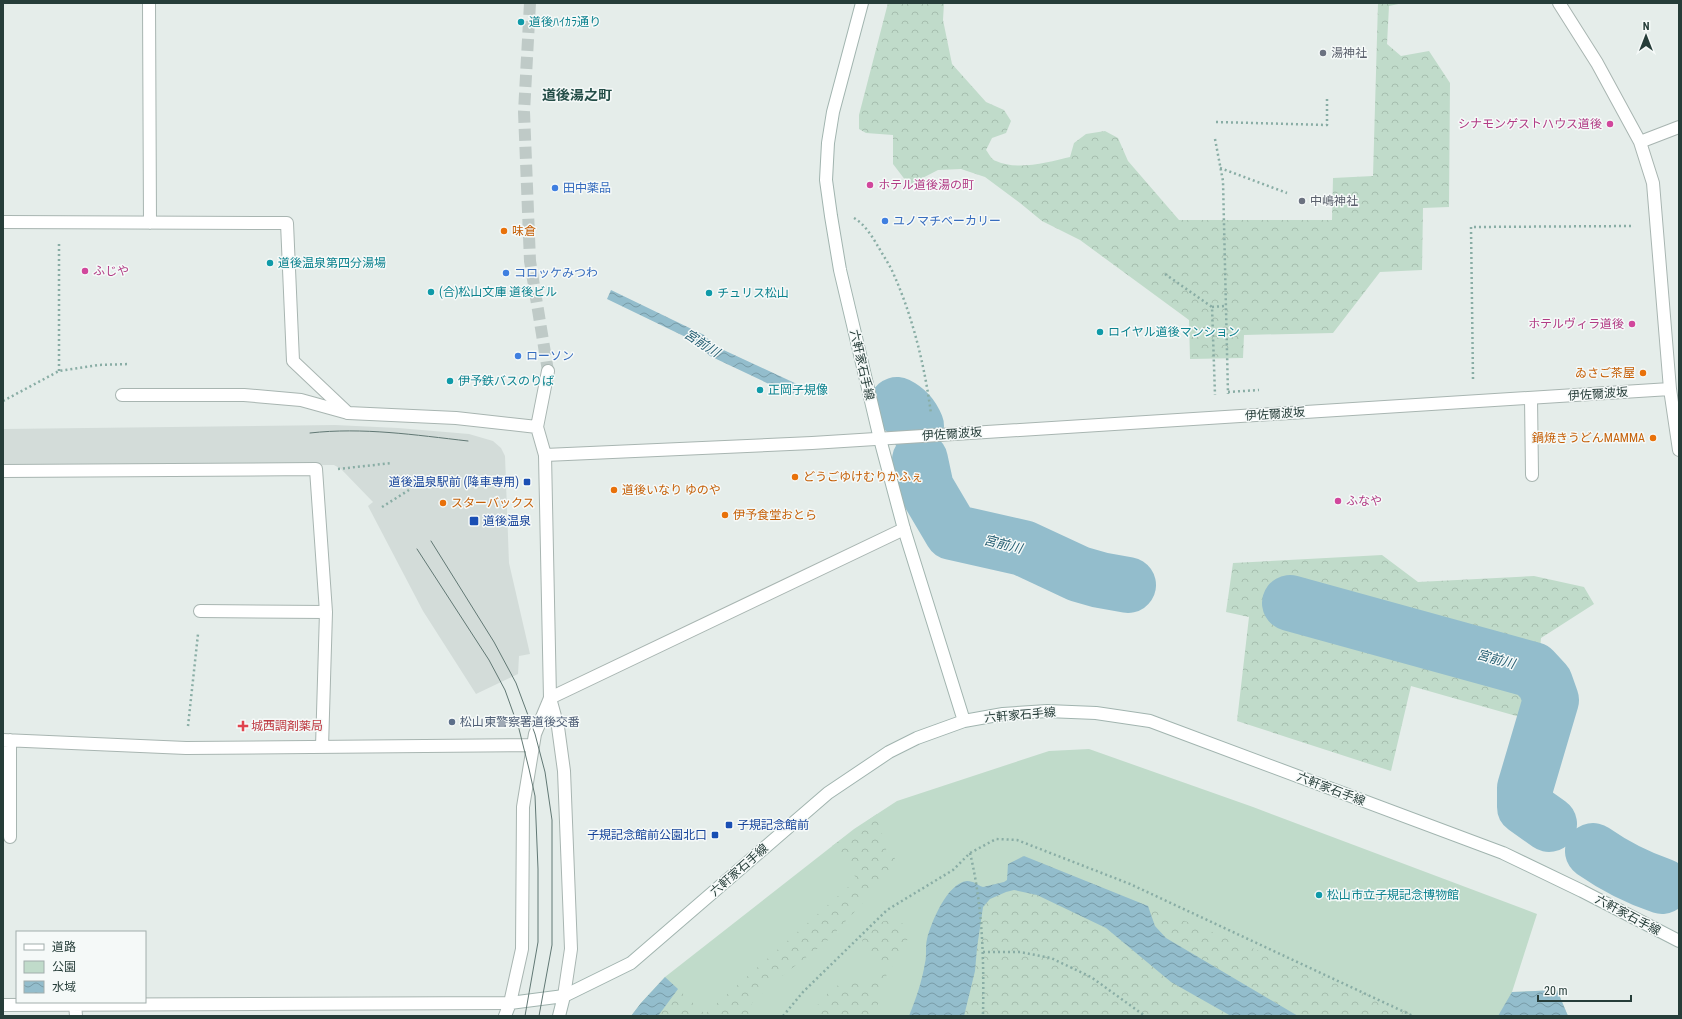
<svg xmlns="http://www.w3.org/2000/svg" width="1682" height="1019" font-family="'Roboto Condensed','Noto Sans JP',sans-serif">
<style>
.built{fill:#d3dcd9}
.green{fill:#c0dbca}
.forest{fill:url(#forest-crowns)}
.water{fill:url(#water-waves)}
.lines{fill:none;stroke-linecap:round;stroke-linejoin:round}
.river{stroke:#93bdcc;stroke-width:56}
.pedestrian-tunnel{stroke:#bfcac7;stroke-width:12;stroke-dasharray:12 6;stroke-linecap:butt}
.service-casing{stroke:#a8b5b1;stroke-width:14}
.minor-casing{stroke:#a8b5b1;stroke-width:14}
.tertiary-casing{stroke:#a8b5b1;stroke-width:14}
.secondary-casing{stroke:#a1b4af;stroke-width:14}
.path{stroke:#89ada5;stroke-width:2.5;stroke-dasharray:2 3;stroke-linecap:butt}
.service{stroke:#fff;stroke-width:12}
.minor{stroke:#fff;stroke-width:12}
.tertiary{stroke:#fff;stroke-width:12}
.secondary{stroke:#fff;stroke-width:12}
.tram{stroke:#617874;stroke-width:1}
.culture-dot{fill:#0f9aa8;stroke:#f5f9f8;stroke-width:1.5}
.worship-dot{fill:#6b7280;stroke:#f5f9f8;stroke-width:1.5}
.hotel-dot{fill:#d1479c;stroke:#f5f9f8;stroke-width:1.5}
.shop-dot{fill:#3f7fe0;stroke:#f5f9f8;stroke-width:1.5}
.food-dot{fill:#e8710a;stroke:#f5f9f8;stroke-width:1.5}
.transit-dot{fill:#1a4fb4;stroke:#f5f9f8;stroke-width:1.5}
.service-dot{fill:#5c6f8a;stroke:#f5f9f8;stroke-width:1.5}
.health-dot{fill:#e0444e;stroke:#f5f9f8;stroke-width:1.5}
.labels{text-anchor:middle;dominant-baseline:central;stroke-width:3;stroke-linejoin:round;paint-order:stroke}
.culture-label{font-size:12px;fill:#0d838f;stroke:#f5f9f8;text-anchor:start}
.worship-label{font-size:12px;fill:#5b616d;stroke:#f5f9f8;text-anchor:start}
.hotel-label{font-size:12px;fill:#b23c85;stroke:#f5f9f8;text-anchor:start}
.shop-label{font-size:12px;fill:#366cbe;stroke:#f5f9f8;text-anchor:start}
.food-label{font-size:12px;fill:#c56008;stroke:#f5f9f8;text-anchor:start}
.street-label{font-size:12px;fill:#263d39;stroke:#f5f9f8}
.transit-label{font-size:12px;fill:#164399;stroke:#f5f9f8;text-anchor:end}
.service-label{font-size:12px;fill:#4e5e75;stroke:#f5f9f8;text-anchor:start}
.health-label{font-size:12px;fill:#be3a42;stroke:#f5f9f8;text-anchor:start}
.water-label{font-size:13px;font-style:italic;fill:#265f73;stroke:#f5f9f8}
.quarter-label{font-size:14px;font-weight:bold;fill:#244d47;stroke:#f5f9f8}
</style>
<defs>
<pattern id="forest-crowns" width="20" height="18" patternUnits="userSpaceOnUse"><rect width="20" height="18" fill="#c0dbca"/><path d="M2 6a3 3 0 1 1 6 0M12 15a3 3 0 1 1 6 0" fill="none" stroke="#a5bdae"/></pattern>
<pattern id="water-waves" width="16" height="10" patternUnits="userSpaceOnUse"><rect width="16" height="10" fill="#93bdcc"/><path d="M0 5q4-4 8 0t8 0" fill="none" stroke="#789ba7"/></pattern>
</defs>
<rect width="100%" height="100%" fill="#e5edea"/>
<!-- built -->
<path class="built" d="M 335,425 L 398,428 L 469,434 L 493,441 L 501,448 L 505,456 L 509,563 L 530,654 L 519,656 L 518,674 L 476,694 L 423,611 L 368,506 L 373,502 L 341,469 L 334,465 L 3,466 L 3,429 Z"/>
<!-- green -->
<path class="green" d="M 1089,749 L 1253,807 L 1537,914 L 1512,992 L 1557,990 L 1568,1016 L 631,1016 L 641,1003 L 665,977 L 854,829 L 897,801 L 1049,751 Z"/>
<!-- forest -->
<path class="forest" d="M 888,3 L 944,3 L 943,20 L 952,64 L 986,102 L 1004,110 L 1011,121 L 1006,133 L 992,138 L 986,150 C 989,154 992,160 996,161 C 1017,171 1049,162 1070,157 L 1074,143 L 1086,134 L 1105,131 L 1118,138 L 1128,161 L 1179,220 L 1332,220 L 1333,178 L 1373,176 L 1378,3 L 1403,3 L 1389,6 L 1387,44 L 1401,56 L 1429,51 L 1450,83 L 1449,207 L 1423,208 L 1422,270 L 1380,272 L 1333,333 L 1244,335 L 1243,358 L 1190,359 L 1189,320 L 1080,240 L 1042,221 L 1020,203 L 985,177 L 961,169 L 938,170 L 909,185 L 893,164 L 893,135 L 866,133 L 859,129 L 859,115 Z
M 1382,555 L 1418,582 L 1534,576 L 1584,587 L 1594,604 L 1541,638 L 1534,721 L 1411,686 L 1391,771 L 1237,721 L 1249,617 L 1226,612 L 1233,563 Z
M 877,814 L 887,853 L 895,858 L 895,869 L 826,942 L 773,983 L 752,1003 L 748,1016 L 658,1016 L 678,989 L 705,1014 L 857,879 L 832,846 Z
M 1014,890 L 1037,895 L 1106,928 L 1171,982 L 1231,1016 L 964,1016 C 968,1001 972,986 975,971 C 977,956 977,916 985,905 C 991,896 1004,892 1014,890 Z
M 1148,906 L 1421,1016 L 1298,1016 L 1166,938 L 1155,926 Z
M 888,920 C 896,921 906,922 909,931 C 911,942 889,969 884,980 C 879,991 878,1004 877,1016 L 809,1016 C 818,1005 828,989 841,984 C 853,979 870,989 878,974 C 884,961 870,956 865,947 C 854,930 877,923 888,920 Z"/>
<!-- water -->
<path class="water" d="M 611,290 L 704,335 L 715,346 L 799,385 L 793,394 L 786,392 L 710,356 L 696,342 L 607,299 Z
M 1024,856 L 1148,906 L 1155,926 L 1166,938 L 1298,1016 L 1231,1016 L 1171,982 L 1106,928 L 1037,895 L 1014,890 L 1006,892 L 990,899 L 983,907 L 977,948 L 975,971 L 964,1016 L 909,1016 C 916,999 922,981 925,963 C 927,955 925,947 927,939 C 931,923 947,883 967,881 C 974,881 977,885 983,887 L 1004,882 L 1007,880 L 1008,864 Z
M 665,977 L 678,989 L 658,1016 L 631,1016 L 641,1003 Z
M 1557,990 L 1568,1016 L 1498,1016 L 1512,992 Z"/>
<g class="lines">
<!-- river -->
<path class="river" d="M 897,405 C 907,410 912,416 916,426
M 920,460 L 926,488 L 952,532 L 1023,548 L 1079,574 L 1100,580 L 1128,585
M 1290,603 L 1533,670 L 1545,683 L 1551,700 L 1525,788 L 1525,807 L 1549,824
M 1593,851 C 1616,867 1635,877 1662,886"/>
<!-- pedestrian-tunnel -->
<path class="pedestrian-tunnel" d="M 530,3 L 524,112 L 530,261 L 548,371"/>
<defs>
<path id="service" d="M 122,395 L 244,395 L 301,400 L 348,413
M 1531,398 L 1532,475"/>
<path id="minor" d="M 149,3 L 150,223
M 1559,3 L 1597,63 L 1640,142 L 1653,183 L 1670,389 L 1679,450
M 1640,142 L 1679,127
M 3,222 L 287,223 L 293,361 L 348,413 L 456,418 L 537,427
M 548,371 L 537,427 L 545,455 L 812,443 L 1670,389
M 3,471 L 316,469 L 326,612
M 200,611 L 326,612 L 322,747
M 550,698 L 558,727 L 564,771 L 571,949 L 564,996
M 3,740 L 186,748 L 533,745
M 10,837 L 10,740
M 75,1004 L 76,1016
M 3,1005 L 510,1003 L 522,949 L 523,807 L 535,734 L 550,698 L 904,529"/>
<path id="tertiary" d="M 545,455 L 550,698"/>
<path id="secondary" d="M 862,3 L 833,112 L 828,143 L 826,180 L 831,216 L 840,270 L 880,439 L 904,529 L 964,721
M 505,1016 L 510,1003 L 564,996 L 631,963 L 828,793 L 889,752 L 917,738 L 964,721 L 1003,714 L 1047,711 L 1096,713 L 1150,721 L 1503,853 L 1582,891 L 1679,941
M 559,1016 L 564,996"/>
</defs>
<!-- service casing -->
<use href="#service" class="service-casing"/>
<!-- minor casing -->
<use href="#minor" class="minor-casing"/>
<!-- tertiary casing -->
<use href="#tertiary" class="tertiary-casing"/>
<!-- secondary casing -->
<use href="#secondary" class="secondary-casing"/>
<!-- path -->
<path class="path" d="M 1216,122 L 1327,125 L 1327,96
M 1215,139 L 1223,181 L 1228,394
M 1220,168 L 1287,193
M 854,218 C 865,224 873,238 879,248 C 884,257 890,265 894,275 C 913,318 925,367 931,414
M 1165,274 L 1212,307 L 1215,395
M 1212,307 L 1225,306
M 59,371 L 59,243
M 1473,379 L 1471,227 L 1634,226
M 1228,392 L 1259,390
M 3,401 L 59,371 L 98,365 L 129,364
M 338,469 L 392,463
M 382,507 L 409,490
M 188,726 L 198,634
M 970,853 C 983,907 984,961 983,1016
M 983,952 L 1020,952 L 1051,958 L 1091,977 L 1145,1016
M 783,1016 L 803,992 L 887,910 L 953,870 L 970,853 L 996,839 L 1017,840 L 1130,884 L 1413,1016"/>
<!-- service -->
<use href="#service" class="service"/>
<!-- minor -->
<use href="#minor" class="minor"/>
<!-- tertiary -->
<use href="#tertiary" class="tertiary"/>
<!-- secondary -->
<use href="#secondary" class="secondary"/>
<!-- tram -->
<path class="tram" d="M 310,433 C 363,427 415,435 468,441
M 431,541 L 494,642 L 516,683 L 535,734 L 545,772 L 552,820 L 552,945 L 539,1016
M 417,549 L 489,660 L 505,690 L 519,729 L 529,769 L 535,796 L 538,869 L 538,942 L 525,1016"/>
</g>
<!-- markers -->
<g class="culture-dot">
<circle cx="521" cy="22" r="4"/>
<circle cx="270" cy="263" r="4"/>
<circle cx="431" cy="292" r="4"/>
<circle cx="709" cy="293" r="4"/>
<circle cx="1100" cy="332" r="4"/>
<circle cx="450" cy="381" r="4"/>
<circle cx="760" cy="390" r="4"/>
<circle cx="1319" cy="895" r="4"/>
</g>
<g class="worship-dot">
<circle cx="1323" cy="53" r="4"/>
<circle cx="1302" cy="201" r="4"/>
</g>
<g class="hotel-dot">
<circle cx="1610" cy="124" r="4"/>
<circle cx="870" cy="185" r="4"/>
<circle cx="85" cy="271" r="4"/>
<circle cx="1632" cy="324" r="4"/>
<circle cx="1338" cy="501" r="4"/>
</g>
<g class="shop-dot">
<circle cx="555" cy="188" r="4"/>
<circle cx="885" cy="221" r="4"/>
<circle cx="506" cy="273" r="4"/>
<circle cx="518" cy="356" r="4"/>
</g>
<g class="food-dot">
<circle cx="504" cy="231" r="4"/>
<circle cx="1643" cy="373" r="4"/>
<circle cx="1653" cy="438" r="4"/>
<circle cx="795" cy="477" r="4"/>
<circle cx="614" cy="490" r="4"/>
<circle cx="443" cy="503" r="4"/>
<circle cx="725" cy="515" r="4"/>
</g>
<g class="transit-dot">
<rect x="523" y="478" width="8" height="8" rx="2"/>
<rect x="469" y="516" width="10" height="10" rx="2"/>
<rect x="725" y="821" width="8" height="8" rx="2"/>
<rect x="711" y="831" width="8" height="8" rx="2"/>
</g>
<circle class="service-dot" cx="452" cy="722" r="4"/>
<path class="health-dot" d="M241 720h4v4h4v4h-4v4h-4v-4h-4v-4h4z"/>
<g class="labels">
<!-- culture labels -->
<g class="culture-label">
<text x="529" y="22">道後ﾊｲｶﾗ通り</text>
<text x="278" y="263">道後温泉第四分湯場</text>
<text x="439" y="292">(合)松山文庫 道後ビル</text>
<text x="717" y="293">チュリス松山</text>
<text x="1108" y="332">ロイヤル道後マンション</text>
<text x="458" y="381">伊予鉄バスのりば</text>
<text x="768" y="390">正岡子規像</text>
<text x="1327" y="895">松山市立子規記念博物館</text>
</g>
<!-- worship labels -->
<g class="worship-label">
<text x="1331" y="53">湯神社</text>
<text x="1310" y="201">中嶋神社</text>
</g>
<!-- hotel labels -->
<g class="hotel-label">
<text x="1602" y="124" text-anchor="end">シナモンゲストハウス道後</text>
<text x="878" y="185">ホテル道後湯の町</text>
<text x="93" y="271">ふじや</text>
<text x="1624" y="324" text-anchor="end">ホテルヴィラ道後</text>
<text x="1346" y="501">ふなや</text>
</g>
<!-- shop labels -->
<g class="shop-label">
<text x="563" y="188">田中薬品</text>
<text x="893" y="221">ユノマチベーカリー</text>
<text x="514" y="273">コロッケみつわ</text>
<text x="526" y="356">ローソン</text>
</g>
<!-- food labels -->
<g class="food-label">
<text x="512" y="231">味倉</text>
<text x="1635" y="373" text-anchor="end">ゐさご茶屋</text>
<text x="1645" y="438" text-anchor="end">鍋焼きうどんMAMMA</text>
<text x="803" y="477">どうごゆけむりかふぇ</text>
<text x="622" y="490">道後いなり ゆのや</text>
<text x="451" y="503">スターバックス</text>
<text x="733" y="515">伊予食堂おとら</text>
</g>
<!-- street labels -->
<g class="street-label">
<text transform="translate(862 365) rotate(77)">六軒家石手線</text>
<text transform="translate(1598 394) rotate(-4)">伊佐爾波坂</text>
<text transform="translate(1275 414) rotate(-4)">伊佐爾波坂</text>
<text transform="translate(952 434) rotate(-4)">伊佐爾波坂</text>
<text transform="translate(1020 715) rotate(-5)">六軒家石手線</text>
<text transform="translate(1331 789) rotate(21)">六軒家石手線</text>
<text transform="translate(739 870) rotate(-41)">六軒家石手線</text>
<text transform="translate(1628 915) rotate(28)">六軒家石手線</text>
</g>
<!-- transit labels -->
<g class="transit-label">
<text x="519" y="482">道後温泉駅前 (降車専用)</text>
<text x="483" y="521" text-anchor="start">道後温泉</text>
<text x="737" y="825" text-anchor="start">子規記念館前</text>
<text x="707" y="835">子規記念館前公園北口</text>
</g>
<!-- service labels -->
<g class="service-label">
<text x="460" y="722">松山東警察署道後交番</text>
</g>
<!-- health labels -->
<g class="health-label">
<text x="251" y="726">城西調剤薬局</text>
</g>
<!-- water labels -->
<g class="water-label">
<text transform="translate(702 343) rotate(33)">宮前川</text>
<text transform="translate(1003 544) rotate(14)">宮前川</text>
<text transform="translate(1496 659) rotate(15)">宮前川</text>
</g>
<!-- quarter labels -->
<g class="quarter-label">
<text x="577" y="95">道後湯之町</text>
</g>
</g>
<!-- border -->
<rect width="1682" height="1019" fill="none" stroke="#263d39" stroke-width="8"/>
<!-- legend -->
<rect x="16" y="931" width="130" height="72" fill="#f5f9f8" stroke="#a2aeac"/>
<rect x="24" y="944" width="20" height="6" fill="#ffffff" stroke="#a2aeac"/>
<text x="52" y="951" font-size="12" fill="#263d39">道路</text>
<rect x="24" y="961" width="20" height="12" fill="#c0dbca" stroke="#a2aeac"/>
<text x="52" y="971" font-size="12" fill="#263d39">公園</text>
<rect x="24" y="981" width="20" height="12" fill="url(#water-waves)" stroke="#a2aeac"/>
<text x="52" y="991" font-size="12" fill="#263d39">水域</text>
<!-- north arrow -->
<g transform="translate(1646 36)" stroke="#f5f9f8" stroke-width="3" paint-order="stroke">
<path d="M0-3L7 15L0 10L-7 15Z" fill="#263d39"/>
<text y="-6" font-size="11" font-weight="bold" text-anchor="middle" fill="#263d39">N</text>
</g>
<!-- scale -->
<path d="M1538 995v6h93v-6" fill="none" stroke="#263d39" stroke-width="2"/>
<text x="1544" y="995" font-size="12" fill="#263d39" stroke="#f5f9f8" stroke-width="3" paint-order="stroke">20 m</text>
</svg>
